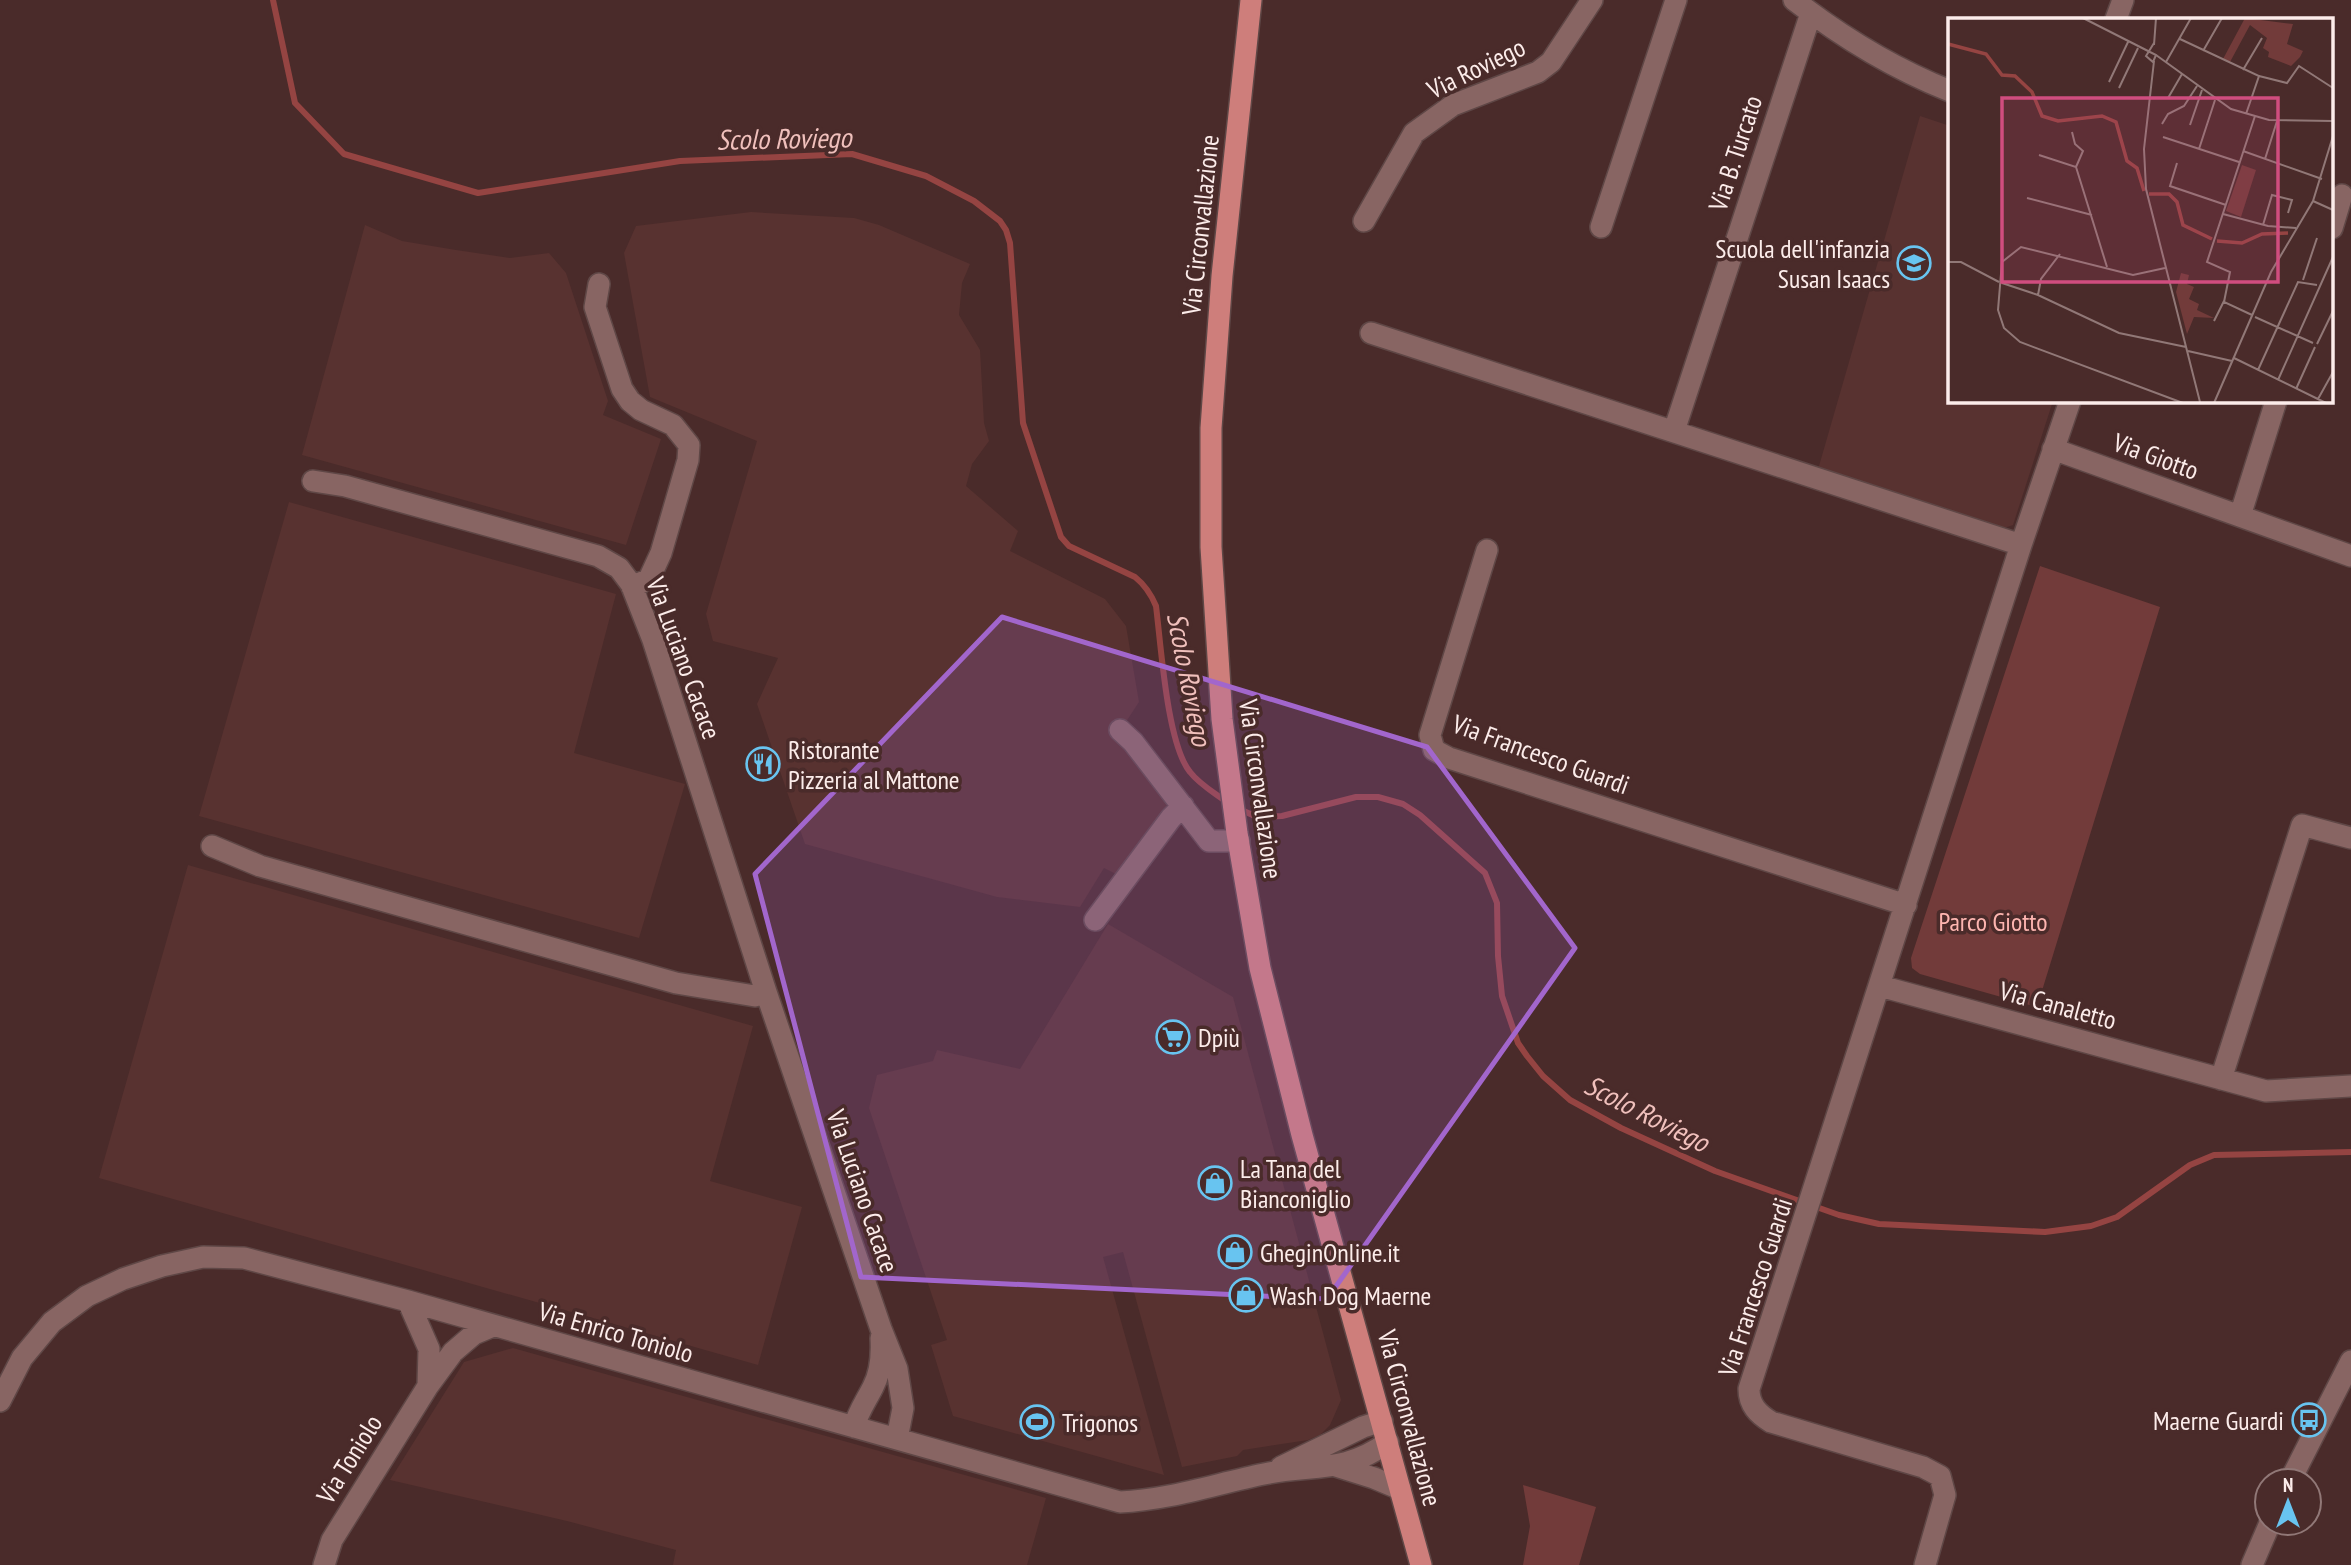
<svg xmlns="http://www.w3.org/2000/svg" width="2351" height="1565" font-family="'PT Sans Narrow',sans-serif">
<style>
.built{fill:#583230}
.green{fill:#723b3a}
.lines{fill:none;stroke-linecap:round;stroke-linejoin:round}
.stream{stroke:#954442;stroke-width:6}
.minor-casing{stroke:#5f4746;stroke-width:24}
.major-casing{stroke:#5f4746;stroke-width:24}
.minor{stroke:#886563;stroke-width:21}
.major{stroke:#ce7e7b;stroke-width:21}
.marked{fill:#a266cc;fill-opacity:0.2;stroke:#a266cc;stroke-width:5;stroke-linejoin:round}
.labels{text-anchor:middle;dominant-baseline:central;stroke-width:7;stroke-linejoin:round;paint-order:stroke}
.street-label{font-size:26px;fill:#fcecea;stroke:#4a2b2a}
.poi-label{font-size:26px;fill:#fcecea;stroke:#4a2b2a;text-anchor:start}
.park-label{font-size:26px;fill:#fdb5b0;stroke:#4a2b2a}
.water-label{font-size:28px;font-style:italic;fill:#f0c0bc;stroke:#4a2b2a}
.inset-river{fill:none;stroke:#954442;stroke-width:3.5}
.inset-road{fill:none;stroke:#917877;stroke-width:2}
.view{fill:#d04d7f;fill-opacity:0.15;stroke:#d04d7f;stroke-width:3.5}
.inset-edge{fill:none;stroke:#fcecea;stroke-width:3.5}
</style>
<rect width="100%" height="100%" fill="#4a2b2a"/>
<!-- built -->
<path class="built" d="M 1920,116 L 1950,126 L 1950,401 L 2053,401 L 2013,525 L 1998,530 L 1817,473 Z
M 751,212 L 854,218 L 879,225 L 970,264 L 962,283 L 959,315 L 980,350 L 984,423 L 989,441 L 972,464 L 966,486 L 1018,531 L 1010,551 L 1105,599 L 1126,626 L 1139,702 L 1116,737 L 1170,805 L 1120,876 L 1104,868 L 1080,907 L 997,897 L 805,844 L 757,704 L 778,658 L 713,641 L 706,614 L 757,441 L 650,397 L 624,253 L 636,226 Z
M 365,225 L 402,241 L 456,250 L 510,258 L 549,253 L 566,273 L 608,401 L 603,415 L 661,439 L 626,545 L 302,455 Z
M 289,502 L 616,594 L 574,753 L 685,784 L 639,938 L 199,816 Z
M 188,865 L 753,1026 L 710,1181 L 802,1207 L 758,1365 L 99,1178 Z
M 1108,924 L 1233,997 L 1341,1400 L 1330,1425 L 1320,1435 L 1308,1440 L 1243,1450 L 1237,1456 L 1182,1467 L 1123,1252 L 1103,1257 L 1164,1475 L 953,1416 L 931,1345 L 947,1340 L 869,1108 L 877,1075 L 933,1061 L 937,1050 L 1020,1069 Z
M 513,1348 L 1046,1498 L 1027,1565 L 673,1565 L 676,1550 L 567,1521 L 390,1480 L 464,1362 Z"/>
<!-- green -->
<path class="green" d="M 2040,566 L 2160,607 L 2037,1007 L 1920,974 L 1912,968 L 1911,958 Z
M 1523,1485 L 1596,1507 L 1579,1565 L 1523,1565 L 1530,1526 Z"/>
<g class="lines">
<!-- stream -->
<path class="stream" d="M 273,0 L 295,103 L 344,154 L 478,193 L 680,161 L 852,154 L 926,176 L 974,201 L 1000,221 L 1006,230 L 1010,243 L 1023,423 L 1061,537 L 1069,546 L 1135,577 C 1145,585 1151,594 1156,606 C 1161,645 1167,744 1190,772 C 1200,785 1215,793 1228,803
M 1237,808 L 1257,817 L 1282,816 L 1356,797 L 1378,797 L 1403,804 L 1420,815 L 1485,873 L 1497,903 L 1498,956 L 1502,996 L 1518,1043 L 1527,1056 L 1543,1076 L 1570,1100 L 1621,1128 L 1715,1171 L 1839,1215 L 1879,1224 L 2045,1232 L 2091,1226 L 2117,1217 L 2190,1165 L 2214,1155 L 2351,1152"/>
<defs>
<path id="minor" d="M 1794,0 C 1843,38 1892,68 1950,91
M 2116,19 L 2123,0
M 1364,221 L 1414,133 L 1453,105 L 1538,72 L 1551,62 L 1592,0
M 1601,227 L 1676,0
M 2332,228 L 2342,195
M 599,284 L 595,307 L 622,389 L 630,401 L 641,410 L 673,425 L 689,445 L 688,460 L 661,553 L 649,579 L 632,587
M 1371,333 L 2021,545
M 1674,431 L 1811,13
M 2053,449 L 2351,556
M 313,481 L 345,486 L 598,556 L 619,568 L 631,584 L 653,640 L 766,992 L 881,1329 L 897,1369 L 903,1408 L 897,1439
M 2240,516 L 2276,401
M 1487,550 L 1430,735 L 1434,750 L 1449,758 L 1906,905
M 1120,730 L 1133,742 L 1209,841 L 1239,841
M 212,846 L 260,866 L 676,983 L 755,996 L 766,992
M 1095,920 L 1171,818 L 1183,806
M 1880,986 L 2266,1091 L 2351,1086
M 2221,1079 L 2302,825 L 2351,838
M 408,1301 L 429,1349 L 428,1386
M 0,1401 L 22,1358 L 52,1322 L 87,1296 L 123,1279 L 162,1266 L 203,1257 L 244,1258 L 408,1301 L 1120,1502 C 1169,1500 1215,1484 1264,1474 C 1311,1464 1345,1474 1388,1442
M 854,1427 C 858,1412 866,1401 873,1387 C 881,1372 882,1355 881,1338
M 1336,1466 L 1374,1478 L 1400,1489
M 1281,1467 L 1363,1427 L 1382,1421
M 2290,1481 L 2351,1361
M 324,1565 L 332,1540 L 428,1386 L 453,1352 L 474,1334 L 493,1326
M 1925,1565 L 1945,1495 L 1940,1476 L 1923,1467 L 1771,1422 C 1758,1414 1749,1405 1749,1389 L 2021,545 L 2070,401
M 2252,1565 L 2270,1523"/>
<path id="major" d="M 1251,0 L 1222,276 L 1211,428 L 1211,547 L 1222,719 L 1237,833 L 1260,968 L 1302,1135 L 1421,1565"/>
</defs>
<!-- minor casing -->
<use href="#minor" class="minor-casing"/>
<!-- major casing -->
<use href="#major" class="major-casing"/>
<!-- minor -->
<use href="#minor" class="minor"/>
<!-- major -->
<use href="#major" class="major"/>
</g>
<!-- marked area -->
<path class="marked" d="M 1002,617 L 1427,747 L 1575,948 L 1327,1299 L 861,1277 L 755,874 Z"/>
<!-- icons -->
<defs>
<symbol id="school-ring" viewBox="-11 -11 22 22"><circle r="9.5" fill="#4a2b2a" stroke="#68c4f0" stroke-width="1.5"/><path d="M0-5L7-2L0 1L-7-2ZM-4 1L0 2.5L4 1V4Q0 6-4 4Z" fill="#68c4f0"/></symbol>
<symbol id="restaurant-ring" viewBox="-11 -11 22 22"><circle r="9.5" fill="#4a2b2a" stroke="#68c4f0" stroke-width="1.5"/><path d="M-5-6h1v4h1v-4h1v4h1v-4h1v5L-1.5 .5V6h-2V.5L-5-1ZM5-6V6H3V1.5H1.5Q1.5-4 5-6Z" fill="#68c4f0"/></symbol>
<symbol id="supermarket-ring" viewBox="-11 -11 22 22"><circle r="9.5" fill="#4a2b2a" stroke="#68c4f0" stroke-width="1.5"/><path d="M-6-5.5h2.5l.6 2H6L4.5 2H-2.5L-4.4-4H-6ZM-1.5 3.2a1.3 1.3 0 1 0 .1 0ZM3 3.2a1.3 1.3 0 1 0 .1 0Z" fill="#68c4f0"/></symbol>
<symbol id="shop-ring" viewBox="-11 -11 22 22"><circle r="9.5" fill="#4a2b2a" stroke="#68c4f0" stroke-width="1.5"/><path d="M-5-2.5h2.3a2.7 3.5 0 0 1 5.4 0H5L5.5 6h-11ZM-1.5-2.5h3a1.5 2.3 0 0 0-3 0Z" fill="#68c4f0"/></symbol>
<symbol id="bus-ring" viewBox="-11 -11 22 22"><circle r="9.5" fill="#4a2b2a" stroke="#68c4f0" stroke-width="1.5"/><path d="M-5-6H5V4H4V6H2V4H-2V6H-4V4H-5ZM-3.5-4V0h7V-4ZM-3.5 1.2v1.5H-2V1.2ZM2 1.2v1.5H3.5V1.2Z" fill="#68c4f0"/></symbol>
<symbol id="stadium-ring" viewBox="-11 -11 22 22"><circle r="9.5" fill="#4a2b2a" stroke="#68c4f0" stroke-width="1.5"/><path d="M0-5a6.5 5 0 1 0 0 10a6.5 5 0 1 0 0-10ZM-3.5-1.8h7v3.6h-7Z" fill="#68c4f0"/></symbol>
</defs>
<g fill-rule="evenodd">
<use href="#school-ring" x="1895" y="244" width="38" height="38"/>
<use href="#restaurant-ring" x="744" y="745" width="38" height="38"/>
<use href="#supermarket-ring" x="1154" y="1018" width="38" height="38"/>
<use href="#shop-ring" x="1196" y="1164" width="38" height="38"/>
<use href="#shop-ring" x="1216" y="1233" width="38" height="38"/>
<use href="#shop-ring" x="1227" y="1276" width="38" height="38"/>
<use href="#bus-ring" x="2290" y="1401" width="38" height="38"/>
<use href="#stadium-ring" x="1018" y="1403" width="38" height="38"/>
</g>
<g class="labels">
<!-- street labels -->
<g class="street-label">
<text transform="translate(1476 68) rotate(-26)">Via Roviego</text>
<text transform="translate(1735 153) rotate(-72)">Via B. Turcato</text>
<text transform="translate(1200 225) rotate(-84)">Via Circonvallazione</text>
<text transform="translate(2156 456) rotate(20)">Via Giotto</text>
<text transform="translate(684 658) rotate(70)">Via Luciano Cacace</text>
<text transform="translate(1541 754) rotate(20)">Via Francesco Guardi</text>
<text transform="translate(1261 789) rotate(82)">Via Circonvallazione</text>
<text transform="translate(2058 1005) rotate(15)">Via Canaletto</text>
<text transform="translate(863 1191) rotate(71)">Via Luciano Cacace</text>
<text transform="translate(1755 1287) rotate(-72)">Via Francesco Guardi</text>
<text transform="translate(616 1332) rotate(16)">Via Enrico Toniolo</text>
<text transform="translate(1410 1418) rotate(75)">Via Circonvallazione</text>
<text transform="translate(349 1459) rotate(-58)">Via Toniolo</text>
</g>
<!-- poi labels -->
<g class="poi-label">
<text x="1890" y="248" text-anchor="end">Scuola dell'infanzia<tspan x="1890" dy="30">Susan Isaacs</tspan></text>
<text x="788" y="749">Ristorante<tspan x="788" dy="30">Pizzeria al Mattone</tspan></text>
<text x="1198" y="1037">Dpiù</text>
<text x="1240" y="1168">La Tana del<tspan x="1240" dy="30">Bianconiglio</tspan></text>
<text x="1260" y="1252">GheginOnline.it</text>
<text x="1270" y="1295">Wash Dog Maerne</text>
<text x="2284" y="1420" text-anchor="end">Maerne Guardi</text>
<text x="1062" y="1422">Trigonos</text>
</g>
<!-- park labels -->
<g class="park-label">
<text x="1993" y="921">Parco Giotto</text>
</g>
<!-- water labels -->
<g class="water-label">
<text transform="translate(784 138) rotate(-1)">Scolo Roviego</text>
<text transform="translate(1190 679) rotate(79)">Scolo Roviego</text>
<text transform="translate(1647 1113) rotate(27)">Scolo Roviego</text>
</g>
</g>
<!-- overview -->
<g transform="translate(1948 18)">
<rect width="385" height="385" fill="#4a2b2a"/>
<path d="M 297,0 L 345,6 L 339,26 L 355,33 L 352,39 L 343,48 L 320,39 L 321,34 L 315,30 L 319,20 L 302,7 L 282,44 L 275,41 ZM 294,147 L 308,152 L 293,199 L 278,193 ZM 233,255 L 241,257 L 239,266 L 246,269 L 241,281 L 251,286 L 249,292 L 266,300 L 246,299 L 239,316 L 228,274 Z" fill="#723b3a"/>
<path class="inset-river" d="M 0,26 L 38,36 L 54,57 L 67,58 L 84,74 L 94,98 L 110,103 L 154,98 L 168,104 L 179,143 L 189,150 L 196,173M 201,176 L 221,176 L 229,184 L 235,207 L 264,221M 269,223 L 294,225 L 314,216 L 340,215"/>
<path class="inset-road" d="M 135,0 L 202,34M 232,21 L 311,58 L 298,96M 206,27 L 208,0M 255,33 L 274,0M 202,34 L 208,37 L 205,44 L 198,38 L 206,25M 208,37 L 283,91 L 321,102 L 384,103M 206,43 L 196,131 L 198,171 L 252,384M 218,44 L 243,0M 295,52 L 314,20M 311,58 L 339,65 L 351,48 L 385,70M 161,64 L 180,24M 171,70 L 190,30M 220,80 L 234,56M 385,104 L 385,71M 214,106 L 220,96 L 236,88 L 249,68M 242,107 L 254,72M 124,114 L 127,126 L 135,133 L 128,149M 215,119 L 291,144M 251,131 L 267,82M 295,133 L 374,161M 91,137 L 128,149 L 159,249M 317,141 L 329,103M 229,145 L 222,168 L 278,187M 79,180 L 144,197M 365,183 L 385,192M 275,196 L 320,208 L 348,210M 315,207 L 324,177 L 344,182 L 340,195M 0,244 L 13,244 L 51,264M 217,250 L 185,257 L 73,229 L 54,244 L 50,292 L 56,310 L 72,324 L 235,385M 355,262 L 369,220M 54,265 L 90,277 L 171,315 L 238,329M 90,277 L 93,261 L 112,236M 304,297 L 276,284 L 282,254 L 259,244 L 307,98M 307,299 L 365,325M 266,303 L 276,283M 369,326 L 385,293M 240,333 L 284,343M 286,340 L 378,385M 310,352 L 350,264 L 369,267M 330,362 L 385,239M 348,371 L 367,329M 370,381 L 385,354M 266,385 L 323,254 L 365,183 L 385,118"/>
<path class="view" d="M 54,80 L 330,80 L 330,264 L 54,264 Z"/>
<rect width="385" height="385" class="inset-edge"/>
</g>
<!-- north arrow -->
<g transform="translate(2288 1502)"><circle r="33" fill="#4a2b2a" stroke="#917877" stroke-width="2"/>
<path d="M0-5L12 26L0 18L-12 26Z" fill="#68c4f0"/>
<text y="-10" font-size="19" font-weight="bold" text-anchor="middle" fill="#fcecea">N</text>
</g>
</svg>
